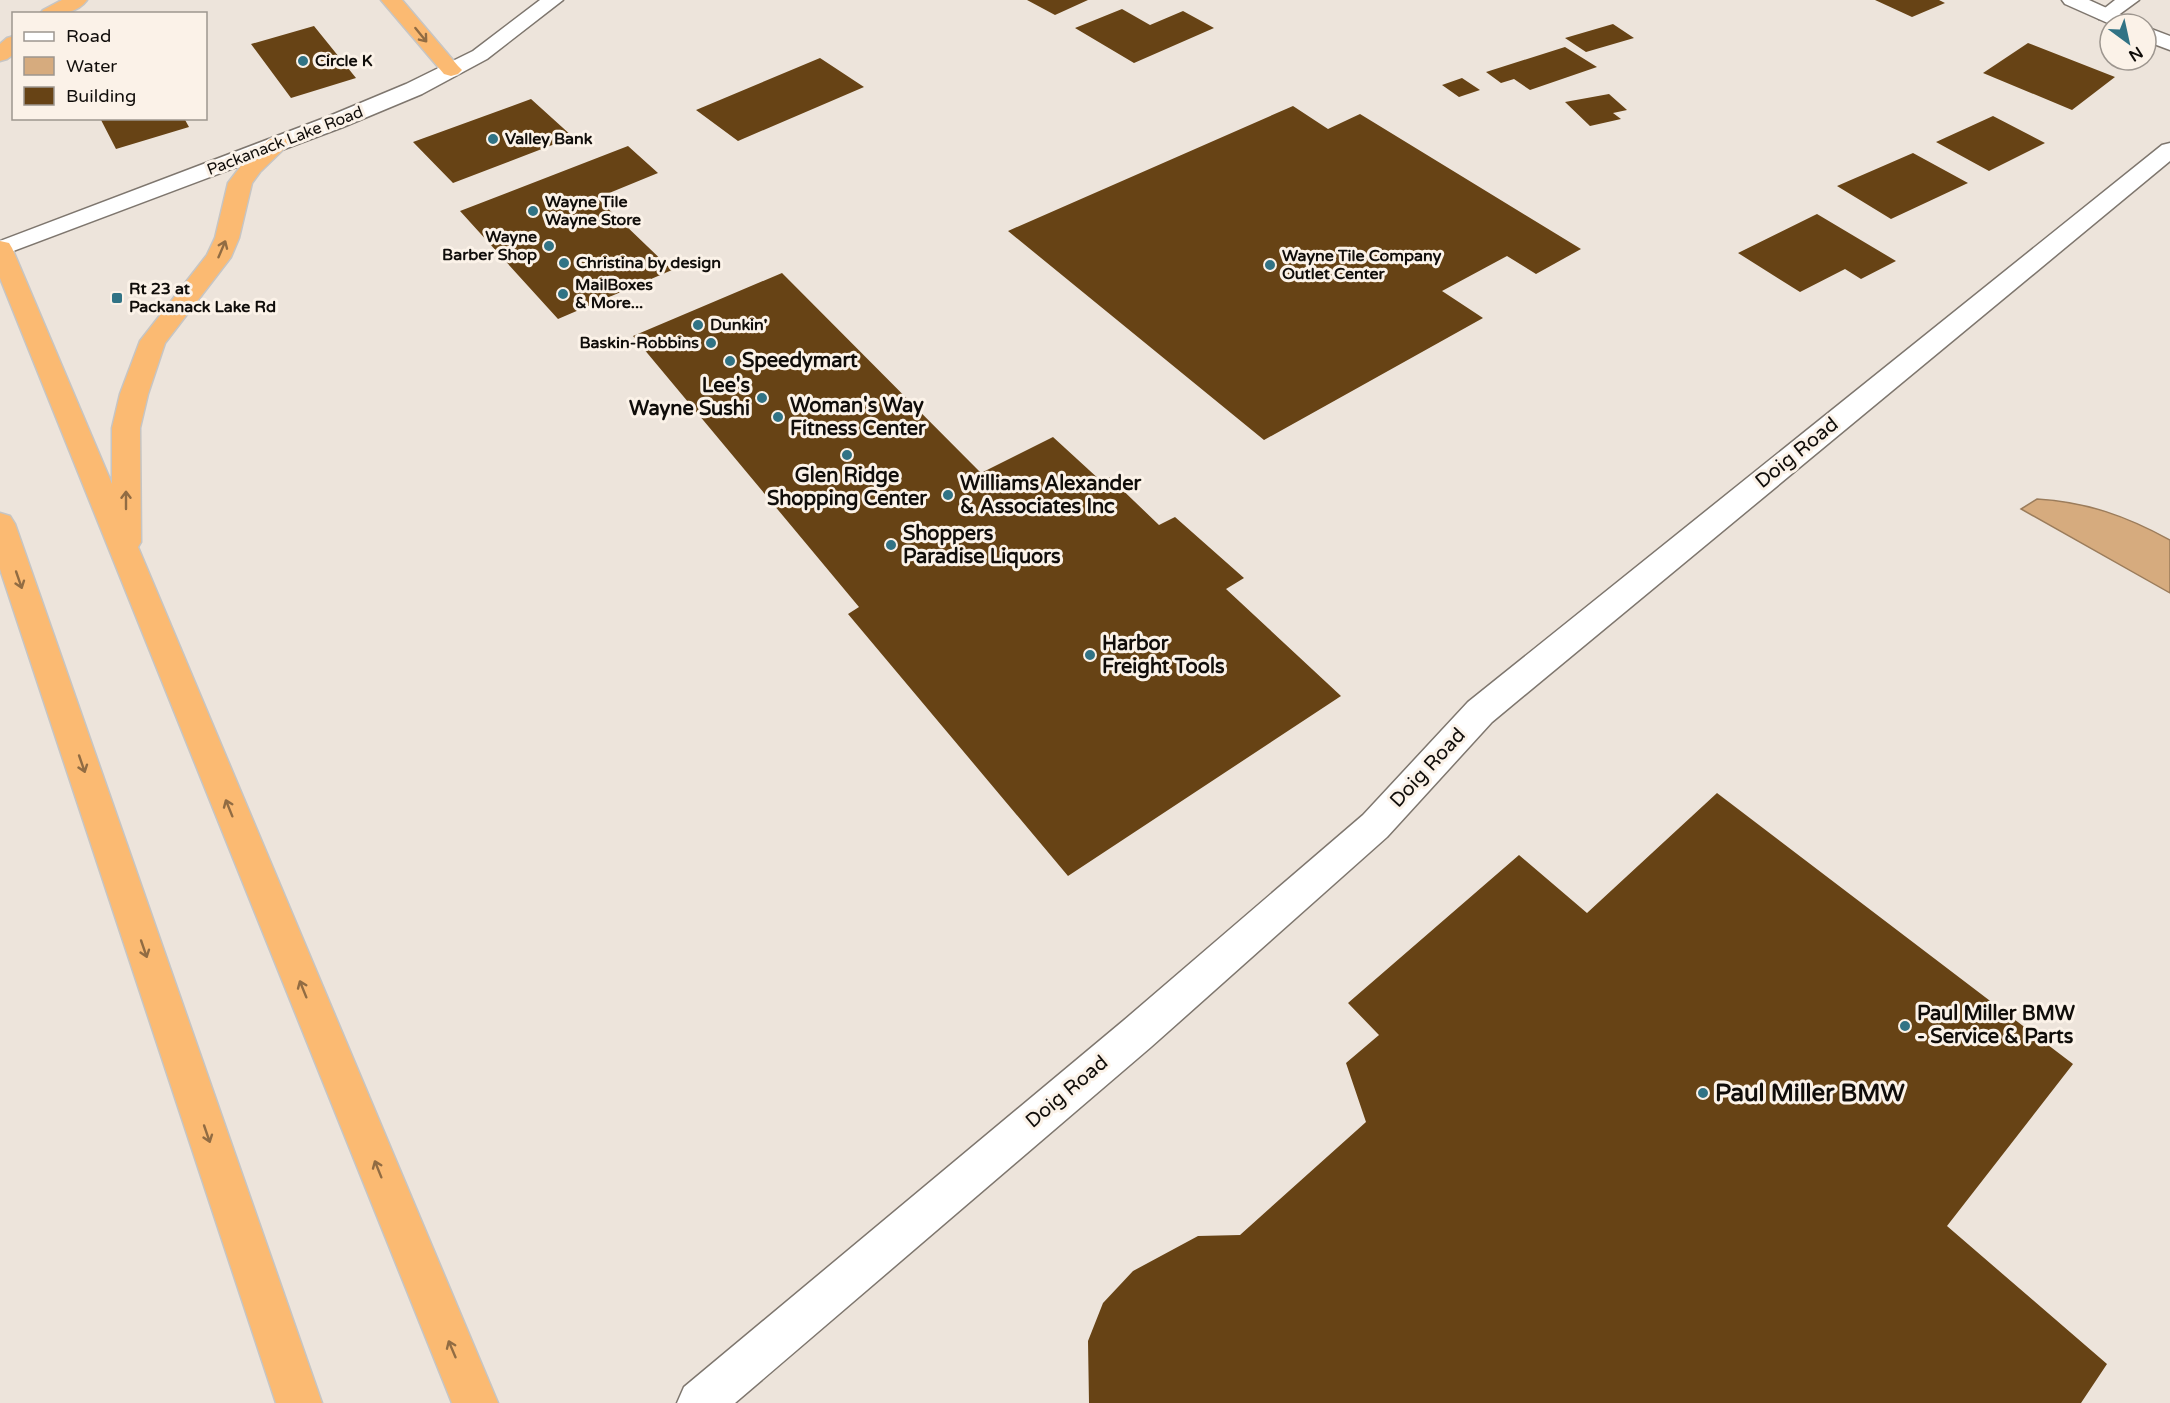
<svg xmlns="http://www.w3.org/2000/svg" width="2170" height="1403" font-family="'Varela Round',sans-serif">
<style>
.water{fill:#d6ab7e;stroke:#9b7c5b;stroke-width:1.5}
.building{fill:#674315}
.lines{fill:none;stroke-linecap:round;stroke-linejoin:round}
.street-casing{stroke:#7e766e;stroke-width:3}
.secondary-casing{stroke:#7e766e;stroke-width:3}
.highway-casing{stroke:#c6c5c4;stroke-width:3}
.street{fill:#fff;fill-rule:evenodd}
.secondary{fill:#fff;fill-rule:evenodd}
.highway{fill:#fbba72;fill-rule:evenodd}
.oneway{stroke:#916c43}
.poi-dot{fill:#317385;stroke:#fbf2e8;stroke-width:2}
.labels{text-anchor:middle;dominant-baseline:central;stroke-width:6;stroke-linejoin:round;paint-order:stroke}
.far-poi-label{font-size:16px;font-weight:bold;fill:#100d0a;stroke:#fbf2e8;text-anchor:start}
.far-street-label{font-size:16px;fill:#100d0a;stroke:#fbf2e8}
.poi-label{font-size:20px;font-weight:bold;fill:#100d0a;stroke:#fbf2e8;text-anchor:start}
.street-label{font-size:20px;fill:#100d0a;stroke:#fbf2e8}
.near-poi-label{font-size:24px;font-weight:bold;fill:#100d0a;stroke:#fbf2e8;text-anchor:start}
</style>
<rect width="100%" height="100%" fill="#ede4db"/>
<!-- water -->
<path class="water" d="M 2037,499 C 2087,502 2126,516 2170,540 L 2170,593 L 2021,509 Z"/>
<!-- building -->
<path class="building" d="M 1027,0 L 1088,0 L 1055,15 Z
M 1875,0 L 1939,0 L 1945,3 L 1912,17 Z
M 1122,9 L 1150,25 L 1183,11 L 1214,28 L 1134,63 L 1075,28 Z
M 1613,24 L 1634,38 L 1586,52 L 1565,38 Z
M 314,26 L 356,78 L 291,98 L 251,44 Z
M 2028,43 L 2115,77 L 2072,110 L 1983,73 Z
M 1565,47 L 1597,67 L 1530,90 L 1514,79 L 1501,83 L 1486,72 Z
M 820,58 L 864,87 L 738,141 L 696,110 Z
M 1462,78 L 1480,90 L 1459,97 L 1442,85 Z
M 1609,94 L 1627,110 L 1613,113 L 1621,119 L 1590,126 L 1565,102 Z
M 531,99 L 573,137 L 453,183 L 413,142 Z
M 1293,106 L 1328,129 L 1360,114 L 1581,249 L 1536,274 L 1507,256 L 1442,291 L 1483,318 L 1264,440 L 1008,231 Z
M 1993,116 L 2045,143 L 1989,171 L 1936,142 Z
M 100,118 L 184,118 L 189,127 L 116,149 Z
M 628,146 L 658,173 L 597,198 L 672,270 L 558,319 L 460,211 Z
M 1913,153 L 1968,183 L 1891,219 L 1837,186 Z
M 1817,214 L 1896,261 L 1861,279 L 1845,269 L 1800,292 L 1738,253 Z
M 782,273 L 981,473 L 1053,437 L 1101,481 L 1109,477 L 1159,525 L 1175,517 L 1244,578 L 1226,589 L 1341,696 L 1068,876 L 848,614 L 859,607 L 633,336 Z
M 120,293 L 124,301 L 114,305 L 110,296 Z
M 1717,793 L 2073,1064 L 1947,1226 L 2107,1364 L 2081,1403 L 1089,1403 L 1088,1341 L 1103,1303 L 1133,1271 L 1198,1236 L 1240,1235 L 1366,1122 L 1346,1063 L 1379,1035 L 1348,1003 L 1519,855 L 1587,913 Z"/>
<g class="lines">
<defs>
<path id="street" d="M 2115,0 L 2139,0 L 2113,19 L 2099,19 L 2096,15 Z
M 2170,143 L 2170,161 L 1492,722 L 1387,837 L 1151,1047 L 735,1403 L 677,1403 L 684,1387 L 1123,1021 L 1363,815 L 1468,702 L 2162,145 Z"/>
<path id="secondary" d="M 540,0 L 563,0 L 487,59 L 422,94 L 343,127 L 0,256 L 0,241 L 327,117 L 406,84 L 473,51 Z
M 2062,0 L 2089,0 L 2133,20 L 2136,24 L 2110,24 L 2065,4 Z
M 2146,27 L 2170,36 L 2170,50 L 2146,41 Z"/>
<path id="highway" d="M 62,0 L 87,0 C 76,15 57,14 40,14 L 43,10 Z
M 381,0 L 402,0 L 458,66 L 462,70 L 458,74 L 451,76 L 444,74 Z
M 14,36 L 14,54 L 7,59 L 0,61 L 0,44 L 7,38 Z
M 278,137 L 286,139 L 289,144 L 260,172 L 252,183 L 239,238 L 231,257 L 165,343 L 148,394 L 140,428 L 141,542 L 138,547 L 498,1403 L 452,1403 L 0,278 L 0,241 L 9,243 L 12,248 L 112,484 L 112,428 L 120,394 L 140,341 L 207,255 L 215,238 L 228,183 L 244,162 L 270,139 Z
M 0,513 L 10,516 L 15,524 L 322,1403 L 276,1403 L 0,569 Z"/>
</defs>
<!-- street casing -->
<use href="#street" class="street-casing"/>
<!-- secondary casing -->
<use href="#secondary" class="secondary-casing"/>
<!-- highway casing -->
<use href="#highway" class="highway-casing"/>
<!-- street -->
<use href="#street" class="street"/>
<!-- secondary -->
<use href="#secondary" class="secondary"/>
<!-- highway -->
<use href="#highway" class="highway"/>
</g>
<!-- one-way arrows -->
<defs><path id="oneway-shaft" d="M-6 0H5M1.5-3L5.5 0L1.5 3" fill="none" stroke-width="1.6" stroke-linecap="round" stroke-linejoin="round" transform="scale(1.5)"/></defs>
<g class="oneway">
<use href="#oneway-shaft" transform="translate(421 35) rotate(51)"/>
<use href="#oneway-shaft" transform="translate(222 249) rotate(-67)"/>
<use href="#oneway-shaft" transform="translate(126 500) rotate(-90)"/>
<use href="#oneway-shaft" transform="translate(19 580) rotate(71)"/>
<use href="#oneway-shaft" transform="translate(82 764) rotate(71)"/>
<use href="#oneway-shaft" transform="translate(229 808) rotate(-112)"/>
<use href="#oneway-shaft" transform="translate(144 949) rotate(71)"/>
<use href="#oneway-shaft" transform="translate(303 989) rotate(-112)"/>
<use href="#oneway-shaft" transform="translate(207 1134) rotate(71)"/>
<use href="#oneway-shaft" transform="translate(378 1169) rotate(-112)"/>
<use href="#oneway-shaft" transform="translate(452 1349) rotate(-113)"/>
</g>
<!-- markers -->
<g class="poi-dot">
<circle cx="303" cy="61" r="6"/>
<circle cx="493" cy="139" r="6"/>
<circle cx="533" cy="211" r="6"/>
<circle cx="549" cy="246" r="6"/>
<circle cx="564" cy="263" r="6"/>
<circle cx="1270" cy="265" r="6"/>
<circle cx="563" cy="294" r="6"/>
<rect x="111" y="292" width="12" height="12" rx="3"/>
<circle cx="698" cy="325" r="6"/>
<circle cx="711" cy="343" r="6"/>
<circle cx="730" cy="361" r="6"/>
<circle cx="762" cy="398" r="6"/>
<circle cx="778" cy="417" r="6"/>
<circle cx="847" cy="455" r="6"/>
<circle cx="948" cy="495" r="6"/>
<circle cx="891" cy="545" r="6"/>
<circle cx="1090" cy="655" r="6"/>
<circle cx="1905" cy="1026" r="6"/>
<circle cx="1703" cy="1093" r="6"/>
</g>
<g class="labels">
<!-- far-poi labels -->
<g class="far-poi-label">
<text x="315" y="61">Circle K</text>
<text x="505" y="139">Valley Bank</text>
<text x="545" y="202">Wayne Tile<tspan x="545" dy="18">Wayne Store</tspan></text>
<text x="537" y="237" text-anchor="end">Wayne<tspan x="537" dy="18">Barber Shop</tspan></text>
<text x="1282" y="256">Wayne Tile Company<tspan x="1282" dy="18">Outlet Center</tspan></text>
<text x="576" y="263">Christina by design</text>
<text x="575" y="285">MailBoxes<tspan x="575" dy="18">&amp; More...</tspan></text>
<text x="129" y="289">Rt 23 at<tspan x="129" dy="18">Packanack Lake Rd</tspan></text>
<text x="710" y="325">Dunkin'</text>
<text x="699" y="343" text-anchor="end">Baskin-Robbins</text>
</g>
<!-- far-street labels -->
<g class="far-street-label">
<text transform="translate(285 141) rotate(-21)">Packanack Lake Road</text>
</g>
<!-- poi labels -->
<g class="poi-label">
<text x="742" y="361">Speedymart</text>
<text x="750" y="386" text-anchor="end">Lee's<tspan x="750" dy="23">Wayne Sushi</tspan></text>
<text x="790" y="406">Woman's Way<tspan x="790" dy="23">Fitness Center</tspan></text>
<text x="847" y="476" text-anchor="middle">Glen Ridge<tspan x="847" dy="23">Shopping Center</tspan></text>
<text x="960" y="484">Williams Alexander<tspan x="960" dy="23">&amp; Associates Inc</tspan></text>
<text x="903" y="534">Shoppers<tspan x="903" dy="23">Paradise Liquors</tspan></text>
<text x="1102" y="644">Harbor<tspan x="1102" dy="23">Freight Tools</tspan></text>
<text x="1917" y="1014">Paul Miller BMW<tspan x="1917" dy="23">- Service &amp; Parts</tspan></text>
</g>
<!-- street labels -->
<g class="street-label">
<text transform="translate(1797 453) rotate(-39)">Doig Road</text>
<text transform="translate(1428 768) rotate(-47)">Doig Road</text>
<text transform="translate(1067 1092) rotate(-40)">Doig Road</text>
</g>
<!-- near-poi labels -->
<g class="near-poi-label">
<text x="1715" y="1093">Paul Miller BMW</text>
</g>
</g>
<!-- legend -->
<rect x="12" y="12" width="195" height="108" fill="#fbf2e8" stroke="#9d968f" stroke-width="1.5"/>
<rect x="24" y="32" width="30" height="9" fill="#ffffff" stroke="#9d968f" stroke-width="1.5"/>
<text x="66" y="42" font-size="18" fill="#100d0a">Road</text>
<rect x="24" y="57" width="30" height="18" fill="#d6ab7e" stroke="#9d968f" stroke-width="1.5"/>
<text x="66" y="72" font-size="18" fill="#100d0a">Water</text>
<rect x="24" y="87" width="30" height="18" fill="#674315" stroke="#9d968f" stroke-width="1.5"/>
<text x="66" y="102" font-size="18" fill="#100d0a">Building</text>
<!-- north arrow -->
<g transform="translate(2128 42) rotate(147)"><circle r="28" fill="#fbf2e8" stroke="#9d968f" stroke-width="1.5"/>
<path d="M0-4.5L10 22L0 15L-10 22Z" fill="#317385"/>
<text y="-9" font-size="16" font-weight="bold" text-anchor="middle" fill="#100d0a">N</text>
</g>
</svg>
